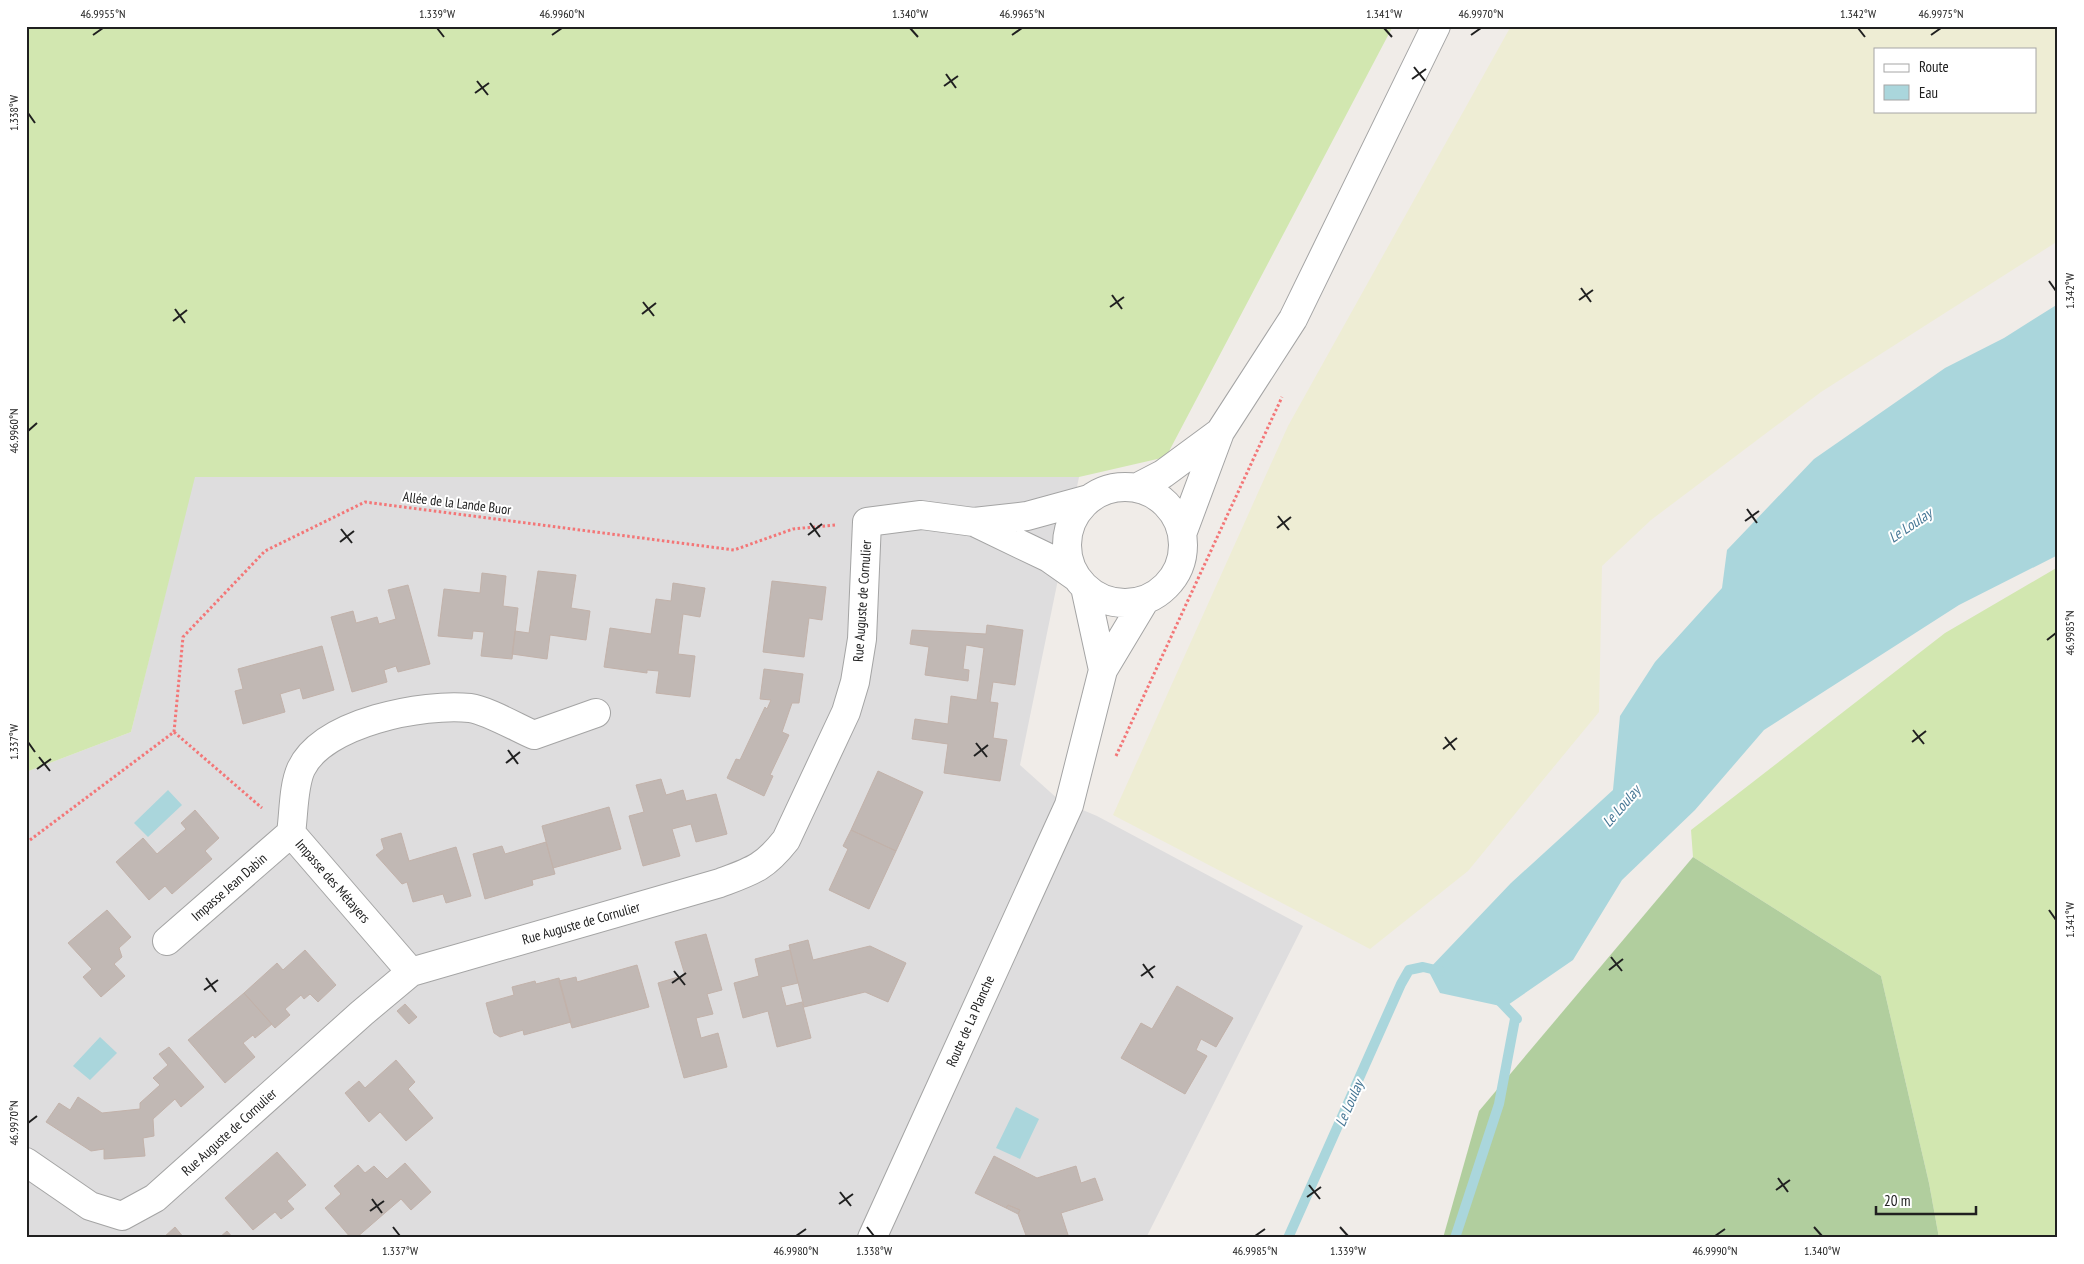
<svg xmlns="http://www.w3.org/2000/svg" width="2084" height="1264" font-family="'PT Sans Narrow',sans-serif">
<style>
.residential{fill:#deddde}
.farmland{fill:#eeedd4;fill-rule:evenodd}
.grass{fill:#d2e7b0}
.forest{fill:#b1ce9e}
.water{fill:#aad6dc}
.lines{fill:none;stroke-linecap:round;stroke-linejoin:round}
.stream{stroke:#aad6dc;stroke-width:10}
.building{fill:#c1b8b4;stroke:#c2b2aa}
.minor-casing{stroke:#a4a4a4;stroke-width:30}
.path{stroke:#f37677;stroke-width:3;stroke-dasharray:2.5 2.5;stroke-linecap:butt}
.minor{stroke:#fff;stroke-width:28}
.ticks{fill:none;stroke:#202020;stroke-width:2}
.labels{text-anchor:middle;dominant-baseline:central;stroke-width:4;stroke-linejoin:round;paint-order:stroke}
.street-label{font-size:14px;fill:#202020;stroke:#fff}
.water-label{font-size:15px;font-style:italic;fill:#477795;stroke:#fff}
.neatline{fill:none;stroke:#202020;stroke-width:2}
.ticks-label{font-size:12px;text-anchor:middle;fill:#202020}
</style>
<rect width="100%" height="100%" fill="#f0ece8"/>
<!-- residential -->
<path class="residential" d="M 194,477 L 1079,477 L 1020,765 L 1059,800 L 1097,816 L 1303,926 L 1146,1238 L 26,1238 L 26,772 L 131,732 Z"/>
<!-- farmland -->
<path class="farmland" d="M 1511,26 L 2058,26 L 2058,241 L 1821,392 L 1651,520 L 1602,566 L 1599,712 L 1468,871 L 1370,949 L 1113,815 L 1288,426 ZM 1875,49 L 2035,49 L 2035,111 L 1875,111 Z"/>
<!-- grass -->
<path class="grass" d="M 26,26 L 1393,26 L 1166,457 L 1079,477 L 195,477 L 131,732 L 26,772 Z
M 2058,567 L 2058,1238 L 1939,1238 L 1929,1183 L 1881,976 L 1693,857 L 1691,830 L 1945,633 Z"/>
<!-- forest -->
<path class="forest" d="M 1693,857 L 1881,976 L 1929,1183 L 1939,1238 L 1443,1238 L 1479,1111 Z"/>
<!-- water -->
<path class="water" d="M 2058,304 L 2058,555 L 1959,605 L 1764,730 L 1695,810 L 1622,880 L 1573,960 L 1505,1007 L 1440,993 L 1428,970 L 1511,883 L 1613,790 L 1620,716 L 1655,662 L 1722,588 L 1727,550 L 1814,459 L 1945,368 L 2004,338 Z
M 168,790 L 182,805 L 148,837 L 134,823 Z
M 100,1037 L 117,1053 L 90,1080 L 73,1066 Z
M 1016,1107 L 1039,1119 L 1020,1159 L 996,1148 Z"/>
<g class="lines">
<!-- stream -->
<path class="stream" d="M 1288,1238 L 1401,984 L 1409,970 L 1423,967 L 1440,971
M 1455,1238 L 1499,1104 L 1515,1019 L 1517,1019 L 1497,998"/>
</g>
<!-- building -->
<path class="building" d="M 538,571 L 576,575 L 571,608 L 590,611 L 586,640 L 550,635 L 547,659 L 512,654 L 515,631 L 529,633 Z
M 482,573 L 506,576 L 503,606 L 518,608 L 512,659 L 481,656 L 484,632 L 473,631 L 472,639 L 438,636 L 444,589 L 480,593 Z
M 772,581 L 826,587 L 822,620 L 809,618 L 804,657 L 763,652 Z
M 673,583 L 705,588 L 700,617 L 683,614 L 678,654 L 695,656 L 690,697 L 656,693 L 659,671 L 647,670 L 647,673 L 604,667 L 610,628 L 651,634 L 656,599 L 671,601 Z
M 408,585 L 430,664 L 398,672 L 396,666 L 384,670 L 387,682 L 352,692 L 331,617 L 353,611 L 356,623 L 377,617 L 379,624 L 396,619 L 388,590 Z
M 987,625 L 1023,630 L 1015,685 L 993,682 L 990,702 L 998,703 L 993,738 L 1007,740 L 1000,781 L 944,773 L 948,744 L 912,739 L 915,719 L 948,724 L 951,696 L 977,700 L 984,648 L 966,645 L 963,669 L 969,670 L 968,681 L 925,675 L 929,647 L 910,644 L 912,630 L 986,634 Z
M 322,646 L 334,690 L 303,699 L 300,688 L 280,694 L 285,712 L 243,724 L 235,691 L 243,689 L 238,669 Z
M 764,669 L 803,674 L 799,703 L 792,703 L 782,732 L 789,735 L 770,775 L 773,776 L 764,796 L 727,778 L 736,759 L 740,760 L 765,707 L 767,709 L 771,700 L 760,699 Z
M 878,771 L 923,792 L 896,851 L 851,830 Z
M 661,779 L 666,795 L 683,790 L 686,801 L 716,794 L 727,834 L 696,842 L 691,824 L 672,829 L 680,856 L 643,866 L 629,816 L 644,812 L 636,785 Z
M 609,807 L 621,849 L 553,868 L 542,826 Z
M 195,810 L 219,838 L 205,851 L 212,859 L 172,894 L 165,886 L 149,900 L 116,862 L 143,838 L 157,854 L 186,829 L 181,823 Z
M 851,830 L 896,851 L 869,909 L 829,890 L 848,849 L 843,846 Z
M 401,833 L 409,861 L 456,847 L 471,896 L 446,903 L 443,894 L 413,902 L 407,882 L 402,884 L 376,855 L 384,849 L 381,839 Z
M 546,842 L 555,874 L 532,880 L 533,885 L 485,899 L 473,854 L 502,846 L 505,854 Z
M 107,910 L 131,937 L 119,948 L 122,957 L 114,964 L 125,976 L 101,997 L 83,977 L 92,969 L 68,943 Z
M 706,934 L 722,990 L 707,994 L 713,1014 L 696,1018 L 701,1038 L 718,1033 L 727,1067 L 684,1078 L 658,983 L 685,975 L 675,942 Z
M 808,940 L 813,960 L 870,946 L 906,963 L 888,1002 L 865,992 L 804,1007 L 789,945 Z
M 305,950 L 336,985 L 318,1002 L 310,994 L 304,999 L 301,995 L 285,1009 L 290,1015 L 275,1028 L 244,993 L 277,963 L 283,970 Z
M 790,950 L 798,983 L 781,987 L 786,1006 L 802,1002 L 811,1038 L 777,1047 L 768,1011 L 743,1018 L 734,983 L 759,976 L 755,959 Z
M 637,965 L 649,1007 L 572,1028 L 559,981 L 576,977 L 577,982 Z
M 559,978 L 571,1022 L 524,1035 L 523,1030 L 500,1037 L 494,1033 L 486,1003 L 514,995 L 512,987 L 535,981 L 536,984 Z
M 1177,986 L 1233,1018 L 1216,1047 L 1201,1039 L 1196,1050 L 1207,1056 L 1185,1094 L 1121,1058 L 1141,1023 L 1152,1029 Z
M 244,993 L 272,1024 L 255,1038 L 253,1035 L 243,1043 L 255,1057 L 225,1083 L 188,1040 Z
M 405,1004 L 417,1017 L 409,1024 L 397,1011 Z
M 169,1047 L 204,1087 L 181,1107 L 175,1099 L 153,1119 L 154,1136 L 143,1138 L 145,1156 L 104,1159 L 104,1149 L 91,1151 L 46,1122 L 59,1103 L 70,1110 L 78,1097 L 102,1113 L 140,1109 L 140,1103 L 160,1085 L 153,1078 L 168,1065 L 159,1054 Z
M 396,1060 L 415,1082 L 408,1089 L 433,1118 L 406,1141 L 380,1112 L 369,1122 L 345,1093 L 359,1081 L 365,1088 Z
M 277,1152 L 306,1185 L 287,1201 L 294,1209 L 281,1219 L 275,1212 L 253,1230 L 225,1198 Z
M 994,1156 L 1037,1178 L 1076,1166 L 1081,1183 L 1095,1178 L 1103,1200 L 1061,1213 L 1069,1238 L 1027,1238 L 1018,1214 L 1020,1210 L 1008,1205 L 1006,1208 L 975,1193 Z
M 405,1163 L 431,1192 L 411,1210 L 401,1199 L 356,1238 L 351,1238 L 325,1208 L 341,1194 L 334,1186 L 358,1165 L 365,1173 L 374,1166 L 387,1179 Z
M 1008,1205 L 1020,1210 L 1018,1214 L 1006,1208 Z
M 175,1227 L 184,1238 L 163,1238 Z
M 227,1231 L 233,1238 L 219,1238 Z"/>
<g class="lines">
<defs>
<path id="minor" d="M1067 545a58 58 0 1 1 116 0a58 58 0 1 1-116 0Z
M 1136,488 L 1163,474 L 1220,432
M 974,522 L 1049,558 L 1076,577
M 1182,534 L 1220,432 L 1293,319 L 1436,26
M 1085,587 L 1103,670
M 167,941 L 291,833
M 411,972 L 291,833 C 294,813 293,787 301,769 C 323,722 424,703 470,708 C 486,710 518,728 534,735 L 596,713
M 26,1162 L 90,1206 L 122,1216 L 155,1198 L 362,1013 L 411,972 L 720,883 C 752,871 764,868 786,840 L 846,712 L 855,682 L 862,639 L 867,522 L 921,515 L 974,522 L 1027,516 L 1089,499
M 872,1238 L 1069,805 L 1103,670 L 1145,600"/>
</defs>
<!-- minor casing -->
<use href="#minor" class="minor-casing"/>
<!-- path -->
<path class="path" d="M 174,732 L 183,637 L 265,551 L 365,502 L 734,550 L 793,529 L 836,525
M 1116,756 L 1282,397
M 26,843 L 174,732 L 262,808"/>
<!-- minor -->
<use href="#minor" class="minor"/>
</g>
<!-- ticks -->
<path class="ticks" d="M 437,28 L 444,37M 910,28 L 918,37M 1384,28 L 1392,37M 1858,28 L 1865,37M 93,35 L 103,28M 552,35 L 562,28M 1012,35 L 1022,28M 1471,35 L 1481,28M 1931,35 L 1941,28M 1414,67 L 1425,81M 946,74 L 956,88M 1412,79 L 1426,69M 477,81 L 488,95M 944,86 L 958,76M 475,93 L 489,83M 28,113 L 35,123M 2049,281 L 2056,291M 1581,288 L 1591,302M 1112,295 L 1122,309M 1579,300 L 1593,290M 643,302 L 654,316M 1110,307 L 1124,297M 175,309 L 185,323M 642,314 L 656,303M 173,321 L 187,310M 28,431 L 37,423M 1747,509 L 1757,523M 1278,516 L 1289,530M 1745,521 L 1759,511M 810,523 L 820,537M 1277,528 L 1291,517M 341,529 L 352,543M 808,535 L 822,524M 340,542 L 354,531M 2047,640 L 2056,633M 1913,730 L 1924,744M 1445,737 L 1455,750M 28,742 L 35,752M 1912,742 L 1926,731M 976,743 L 987,757M 1443,749 L 1457,738M 508,750 L 518,764M 974,756 L 988,745M 39,757 L 50,771M 506,763 L 520,752M 37,769 L 51,759M 2049,910 L 2056,920M 1611,957 L 1622,971M 1143,964 L 1153,978M 1609,970 L 1623,959M 674,971 L 685,985M 1141,976 L 1155,966M 206,978 L 216,992M 672,983 L 686,973M 204,990 L 218,980M 28,1123 L 37,1116M 1778,1178 L 1788,1192M 1309,1185 L 1320,1199M 1776,1190 L 1790,1180M 840,1192 L 851,1206M 1307,1197 L 1321,1187M 372,1199 L 382,1213M 839,1204 L 853,1194M 370,1211 L 384,1201M 393,1227 L 400,1236M 867,1227 L 874,1236M 1340,1227 L 1348,1236M 1814,1227 L 1822,1236M 796,1236 L 806,1229M 1255,1236 L 1265,1229M 1715,1236 L 1725,1229"/>
<g class="labels">
<!-- street labels -->
<g class="street-label">
<text transform="translate(457 503) rotate(7)">Allée de la Lande Buor</text>
<text transform="translate(862 601) rotate(-86)">Rue Auguste de Cornulier</text>
<text transform="translate(333 881) rotate(49)">Impasse des Métayers</text>
<text transform="translate(229 887) rotate(-41)">Impasse Jean Dabin</text>
<text transform="translate(581 923) rotate(-16)">Rue Auguste de Cornulier</text>
<text transform="translate(970 1021) rotate(-66)">Route de La Planche</text>
<text transform="translate(229 1132) rotate(-42)">Rue Auguste de Cornulier</text>
</g>
<!-- water labels -->
<g class="water-label">
<text transform="translate(1910 525) rotate(-34)">Le Loulay</text>
<text transform="translate(1621 806) rotate(-49)">Le Loulay</text>
<text transform="translate(1349 1103) rotate(-66)">Le Loulay</text>
</g>
</g>
<!-- border -->
<rect width="2084" height="1264" fill="none" stroke="#ffffff" stroke-width="55"/>
<!-- legend -->
<rect x="1874" y="48" width="162" height="65" fill="#ffffff" stroke="#a6a6a6"/>
<rect x="1884" y="64" width="25" height="8" fill="#ffffff" stroke="#a6a6a6"/>
<text x="1919" y="72" font-size="15" fill="#202020">Route</text>
<rect x="1884" y="85" width="25" height="15" fill="#aad6dc" stroke="#a6a6a6"/>
<text x="1919" y="98" font-size="15" fill="#202020">Eau</text>
<!-- scale -->
<path d="M1876 1206v8h100v-8" fill="none" stroke="#202020" stroke-width="2.5"/>
<text x="1884" y="1206" font-size="15" fill="#202020" stroke="#ffffff" stroke-width="4" paint-order="stroke">20 m</text>
<rect x="28" y="28" width="2028" height="1208" class="neatline"/>
<g class="ticks-label">
<text x="103" y="18">46.9955°N</text>
<text x="437" y="18">1.339°W</text>
<text x="562" y="18">46.9960°N</text>
<text x="910" y="18">1.340°W</text>
<text x="1022" y="18">46.9965°N</text>
<text x="1384" y="18">1.341°W</text>
<text x="1481" y="18">46.9970°N</text>
<text x="1858" y="18">1.342°W</text>
<text x="1941" y="18">46.9975°N</text>
<text transform="translate(14 113) rotate(-90)" y="4">1.338°W</text>
<text transform="translate(2070 291) rotate(-90)" y="4">1.342°W</text>
<text transform="translate(14 431) rotate(-90)" y="4">46.9960°N</text>
<text transform="translate(2070 633) rotate(-90)" y="4">46.9985°N</text>
<text transform="translate(14 742) rotate(-90)" y="4">1.337°W</text>
<text transform="translate(2070 920) rotate(-90)" y="4">1.341°W</text>
<text transform="translate(14 1123) rotate(-90)" y="4">46.9970°N</text>
<text x="400" y="1255">1.337°W</text>
<text x="796" y="1255">46.9980°N</text>
<text x="874" y="1255">1.338°W</text>
<text x="1255" y="1255">46.9985°N</text>
<text x="1348" y="1255">1.339°W</text>
<text x="1715" y="1255">46.9990°N</text>
<text x="1822" y="1255">1.340°W</text>
</g>
</svg>
